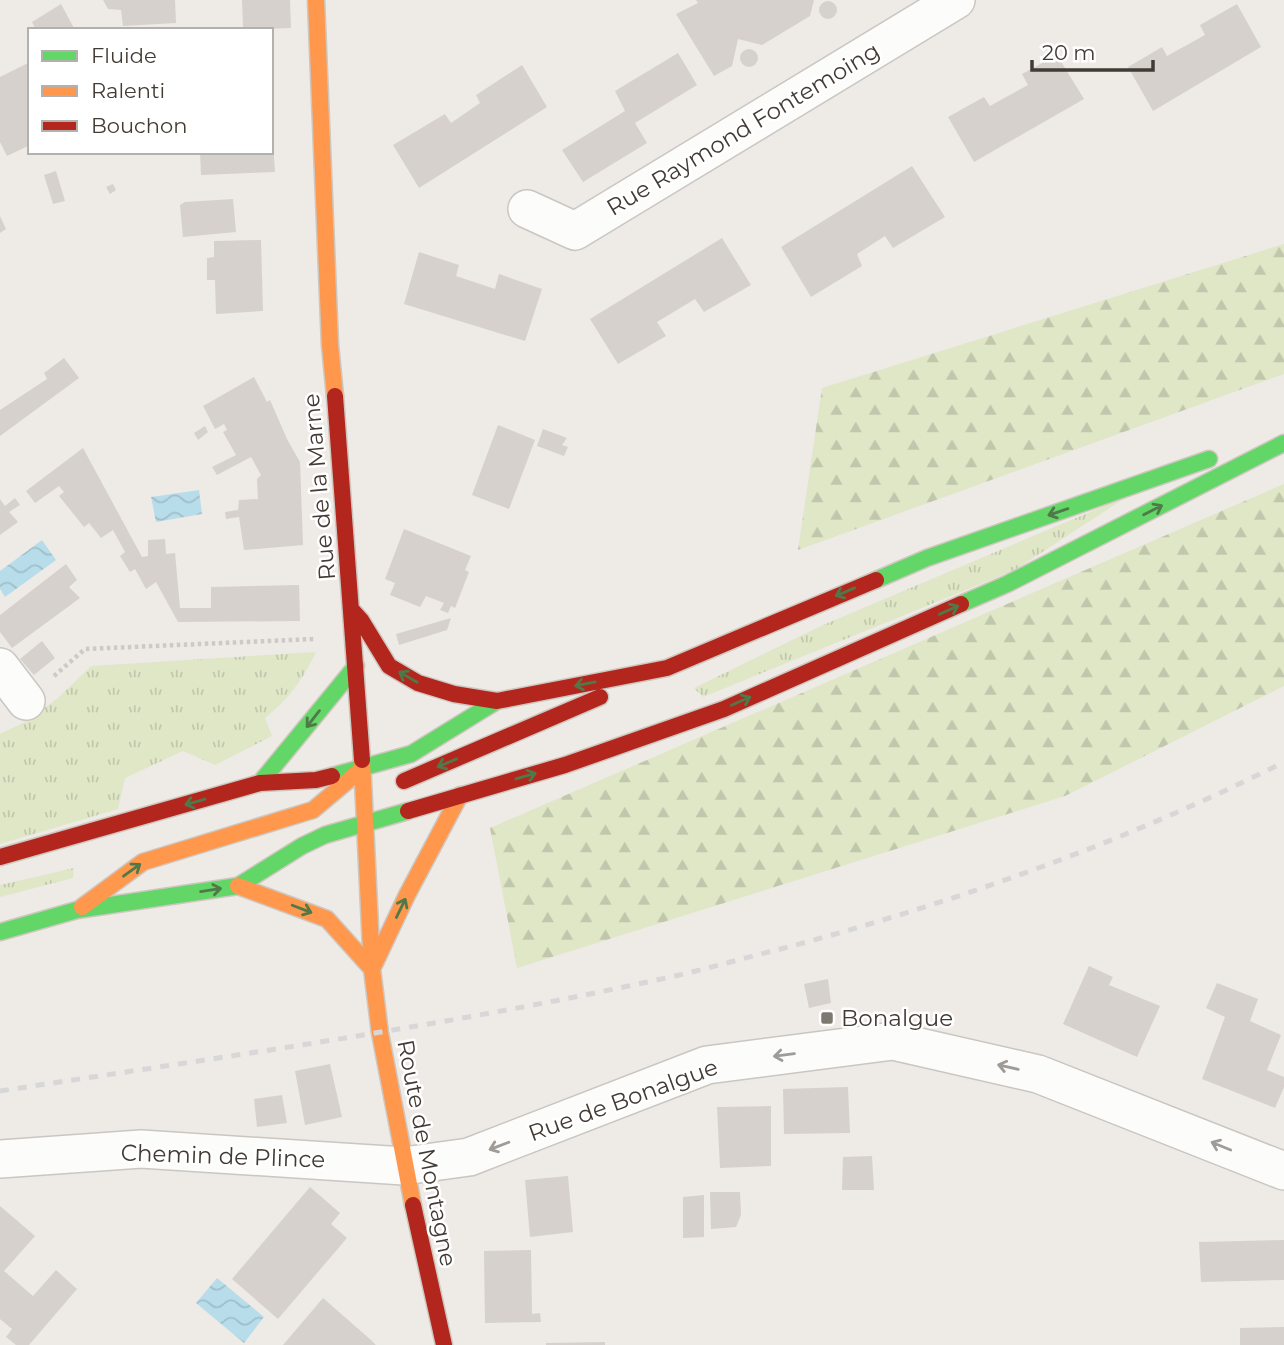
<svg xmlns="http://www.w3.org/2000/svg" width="1284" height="1345" font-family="Montserrat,sans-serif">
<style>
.grass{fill:url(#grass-tufts)}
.forest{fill:url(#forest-firs)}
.water{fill:url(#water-waves)}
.building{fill:#d6d1cd}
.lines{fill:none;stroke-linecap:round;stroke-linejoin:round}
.street-casing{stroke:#cac6c2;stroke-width:40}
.fast-casing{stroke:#cec7bf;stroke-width:19}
.slow-casing{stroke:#cec7bf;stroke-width:19}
.jam-casing{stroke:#cec7bf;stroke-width:19}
.path{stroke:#ccc9c6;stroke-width:4.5;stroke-dasharray:3.5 3.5;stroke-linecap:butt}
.street{stroke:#fcfcfb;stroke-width:37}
.fast{stroke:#63d668;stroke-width:16}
.slow{stroke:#ff974d;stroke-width:16}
.jam{stroke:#b3261e;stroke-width:16}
.rail{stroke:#d8d7d7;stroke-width:5;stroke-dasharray:9 9;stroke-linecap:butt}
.oneway{stroke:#4f7949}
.oneway2{stroke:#9f9c98}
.poi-dot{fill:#7e7872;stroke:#fff;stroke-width:2.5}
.labels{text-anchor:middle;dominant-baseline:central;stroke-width:5;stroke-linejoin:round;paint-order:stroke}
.street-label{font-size:23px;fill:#423b34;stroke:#fff}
.poi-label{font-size:23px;fill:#423b34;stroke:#fff;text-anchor:start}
</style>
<defs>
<pattern id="grass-tufts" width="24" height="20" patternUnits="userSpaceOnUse" patternTransform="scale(1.75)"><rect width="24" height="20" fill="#dfe7c7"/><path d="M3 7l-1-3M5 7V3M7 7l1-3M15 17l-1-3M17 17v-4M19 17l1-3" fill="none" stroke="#c1c7ac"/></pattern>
<pattern id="forest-firs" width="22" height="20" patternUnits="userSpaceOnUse" patternTransform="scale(1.75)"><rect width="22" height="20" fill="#dfe7c7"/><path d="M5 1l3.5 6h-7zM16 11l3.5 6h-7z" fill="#c1c7ac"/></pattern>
<pattern id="water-waves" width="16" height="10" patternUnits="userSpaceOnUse" patternTransform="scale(1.75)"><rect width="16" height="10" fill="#b8ddea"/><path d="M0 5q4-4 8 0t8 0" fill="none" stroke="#9fbfc9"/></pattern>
</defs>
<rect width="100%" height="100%" fill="#eeeae6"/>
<!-- grass -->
<path class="grass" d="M 1128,496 L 1015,570 L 703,697 L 694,688 L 823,625 Z
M 316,652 C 303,679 289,699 265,718 L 272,736 L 215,765 L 183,751 L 125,778 L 118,809 L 0,844 L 0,734 L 27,721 L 58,698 L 91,666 Z
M 74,868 L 73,878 L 0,897 L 0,885 Z"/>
<!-- forest -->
<path class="forest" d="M 1284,244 L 1284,374 L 798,550 L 822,388 Z
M 1284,484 L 1284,686 L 1065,796 L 517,968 L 490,828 Z"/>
<!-- water -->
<path class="water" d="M 199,490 L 202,514 L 156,522 L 151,497 Z
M 42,540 L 56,560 L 5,597 L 0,589 L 0,571 Z
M 217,1278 L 264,1317 L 244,1343 L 196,1303 Z"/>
<!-- building -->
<path class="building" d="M 103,0 L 175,0 L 176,23 L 123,26 L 121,10 L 108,9 Z
M 242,0 L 290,0 L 291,28 L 236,30 L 236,28 L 243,27 Z
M 696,0 L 814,0 L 810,16 L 762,45 L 738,39 L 732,66 L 714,76 L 676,14 L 698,3 Z
M819 10a9 9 0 1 1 18 0a9 9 0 1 1-18 0Z
M 61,4 L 75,30 L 36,30 L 32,22 Z
M 1237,4 L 1261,47 L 1153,111 L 1128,67 L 1162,47 L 1167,56 L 1205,35 L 1200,25 Z
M740 58a9 9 0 1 1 18 0a9 9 0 1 1-18 0Z
M 678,53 L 697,85 L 635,123 L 647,143 L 583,182 L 562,150 L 625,111 L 615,91 Z
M 1057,55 L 1084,99 L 974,162 L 948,117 L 984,97 L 990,106 L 1008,96 L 1028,85 L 1022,74 Z
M 30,62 L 30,145 L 7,156 L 0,142 L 0,77 Z
M 522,65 L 547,107 L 419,188 L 393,145 L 445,114 L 451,123 L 480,103 L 476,95 Z
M 271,142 L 273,142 L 275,172 L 201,175 L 200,152 L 271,152 Z
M 912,166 L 945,217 L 893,248 L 885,236 L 857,254 L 862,266 L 811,297 L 781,247 Z
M 56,171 L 65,201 L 53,204 L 44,175 Z
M 113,184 L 116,190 L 110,194 L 106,187 Z
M 233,199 L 236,232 L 183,237 L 180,205 L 185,202 Z
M 0,216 L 6,229 L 0,233 Z
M 722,238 L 751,285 L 704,312 L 695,299 L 657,322 L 666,336 L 618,364 L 590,319 Z
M 261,240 L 263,311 L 216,314 L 215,280 L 207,280 L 207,258 L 214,257 L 214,241 Z
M 419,252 L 459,265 L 456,276 L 495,289 L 499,274 L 542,289 L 525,341 L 404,304 Z
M 64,358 L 79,378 L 0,436 L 0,410 L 47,379 L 44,373 Z
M 254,377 L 267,402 L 270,400 L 287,439 L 300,462 L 303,545 L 244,550 L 239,517 L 226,519 L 225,512 L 238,510 L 239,500 L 258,499 L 257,479 L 261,475 L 251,457 L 217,475 L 212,467 L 236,455 L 223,432 L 227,430 L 224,424 L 215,429 L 203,406 Z
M 498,425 L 535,440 L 509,509 L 472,495 Z
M 205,426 L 208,432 L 198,440 L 194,433 Z
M 543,429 L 567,438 L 562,445 L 568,447 L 564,456 L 537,446 Z
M 83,448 L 142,557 L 148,556 L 148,540 L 165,539 L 166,554 L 175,553 L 180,608 L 211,608 L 211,587 L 299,585 L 300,621 L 178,622 L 156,582 L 146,589 L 135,569 L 130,572 L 120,556 L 125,552 L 113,530 L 101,538 L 89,523 L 84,527 L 59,496 L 64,492 L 59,486 L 35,503 L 26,491 Z
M 15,498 L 20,505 L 9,512 L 18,522 L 0,535 L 0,499 L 5,506 Z
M 404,529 L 471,556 L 465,570 L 469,572 L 455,608 L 451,606 L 448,613 L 440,610 L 444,603 L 426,596 L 420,607 L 390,595 L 395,583 L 385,579 Z
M 66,564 L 77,580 L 69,587 L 80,598 L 12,648 L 0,632 L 0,615 Z
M 451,618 L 447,630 L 399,645 L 396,634 Z
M 42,641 L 55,658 L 34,675 L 20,659 Z
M 1089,966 L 1113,977 L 1109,985 L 1160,1006 L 1137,1057 L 1063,1024 Z
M 828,979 L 831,1003 L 809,1008 L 804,984 Z
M 1217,983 L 1258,999 L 1250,1021 L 1281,1035 L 1267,1070 L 1284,1077 L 1284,1087 L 1275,1108 L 1202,1079 L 1225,1017 L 1206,1008 Z
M 330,1064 L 342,1117 L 305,1125 L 295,1071 Z
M 848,1087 L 850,1133 L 784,1134 L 783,1089 Z
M 282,1095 L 287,1123 L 257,1127 L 254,1099 Z
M 771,1106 L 771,1166 L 720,1168 L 717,1107 Z
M 872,1156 L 874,1190 L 842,1190 L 843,1157 Z
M 568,1176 L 573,1232 L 530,1237 L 525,1180 Z
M 310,1187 L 340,1213 L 331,1224 L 347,1238 L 278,1319 L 232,1279 Z
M 710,1192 L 740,1192 L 741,1215 L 736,1227 L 711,1229 Z
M 704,1195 L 704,1237 L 683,1238 L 683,1197 Z
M 0,1206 L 35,1236 L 4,1271 L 33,1296 L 56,1270 L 77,1289 L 29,1345 L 16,1345 L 6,1337 L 12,1329 L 0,1319 Z
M 1284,1240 L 1284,1280 L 1201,1282 L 1199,1242 Z
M 531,1250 L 532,1314 L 540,1313 L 541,1322 L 485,1323 L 484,1251 Z
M 323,1298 L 371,1340 L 376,1345 L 283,1345 Z
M 1284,1327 L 1284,1345 L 1240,1345 L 1240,1328 Z
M 605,1342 L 605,1345 L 546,1345 L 546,1343 Z"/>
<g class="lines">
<defs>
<path id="street" d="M 527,209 L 575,231 L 956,0
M 0,667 L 26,701
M 0,1159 L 141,1149 L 404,1166 L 469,1157 L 707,1065 L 893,1041 L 1038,1074 L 1284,1171"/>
<path id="fast" d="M 876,580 L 927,558 L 1209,459
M 961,604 L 1007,584 L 1284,443
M 332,776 L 411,754 L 497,701
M 260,783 L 356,666
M 0,932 L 77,910 L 238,886 L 302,846 L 325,835 L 408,811"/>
<path id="slow" d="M 316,0 L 330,345 L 335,396
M 362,760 L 372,969 L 380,1033 L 413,1205
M 238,886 L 327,919 L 372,969 L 407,895 L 460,795
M 82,907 L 143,862 L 313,810 L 357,773"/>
<path id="jam" d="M 335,396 L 362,760
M 352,610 L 361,620 L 389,666 L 418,683 L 454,694 L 497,701 L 667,668 L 876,580
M 404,781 L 600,697
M 408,811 L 565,765 L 724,709 L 961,604
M 0,857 L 260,783 L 316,780 L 332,776
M 413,1205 L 444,1345"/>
</defs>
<!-- street casing -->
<use href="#street" class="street-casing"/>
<!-- fast casing -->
<use href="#fast" class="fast-casing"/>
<!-- slow casing -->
<use href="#slow" class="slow-casing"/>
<!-- jam casing -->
<use href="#jam" class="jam-casing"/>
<!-- path -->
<path class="path" d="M 54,676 L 85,649 L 314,639"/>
<!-- street -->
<use href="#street" class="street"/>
<!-- fast -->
<use href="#fast" class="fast"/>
<!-- slow -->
<use href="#slow" class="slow"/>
<!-- jam -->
<use href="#jam" class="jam"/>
<!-- rail -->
<path class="rail" d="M 0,1091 C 223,1057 446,1026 666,978 C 703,970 740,959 777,950 C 951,904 1123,843 1284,762"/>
</g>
<!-- one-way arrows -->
<defs><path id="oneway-shaft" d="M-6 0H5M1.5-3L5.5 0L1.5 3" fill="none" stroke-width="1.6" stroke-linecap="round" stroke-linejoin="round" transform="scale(1.75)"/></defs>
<g class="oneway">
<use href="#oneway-shaft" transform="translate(1153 510) rotate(-27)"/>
<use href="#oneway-shaft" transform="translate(1058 512) rotate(161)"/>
<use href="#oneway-shaft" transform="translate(845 592) rotate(157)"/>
<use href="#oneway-shaft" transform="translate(949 610) rotate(-24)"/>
<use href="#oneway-shaft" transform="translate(408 677) rotate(-150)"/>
<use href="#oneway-shaft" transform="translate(585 684) rotate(169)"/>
<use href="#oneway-shaft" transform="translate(741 701) rotate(-24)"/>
<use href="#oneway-shaft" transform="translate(313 719) rotate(128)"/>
<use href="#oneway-shaft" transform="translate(447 763) rotate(157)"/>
<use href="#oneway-shaft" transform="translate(526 776) rotate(-16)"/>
<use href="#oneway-shaft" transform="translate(195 802) rotate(164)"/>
<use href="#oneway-shaft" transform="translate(132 870) rotate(-36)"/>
<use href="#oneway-shaft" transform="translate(211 890) rotate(-9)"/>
<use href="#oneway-shaft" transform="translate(401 908) rotate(-64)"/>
<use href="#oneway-shaft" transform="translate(302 909) rotate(21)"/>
</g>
<g class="oneway2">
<use href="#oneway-shaft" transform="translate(784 1055) rotate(173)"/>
<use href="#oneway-shaft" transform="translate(1008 1067) rotate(-167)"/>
<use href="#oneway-shaft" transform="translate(499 1146) rotate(159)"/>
<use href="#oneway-shaft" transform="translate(1221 1146) rotate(-158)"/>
</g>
<!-- markers -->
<rect class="poi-dot" x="820" y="1011" width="14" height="14" rx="3.5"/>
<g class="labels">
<!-- street labels -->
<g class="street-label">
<text transform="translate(743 129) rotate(-31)">Rue Raymond Fontemoing</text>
<text transform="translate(319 487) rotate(-95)">Rue de la Marne</text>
<text transform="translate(623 1100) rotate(-20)">Rue de Bonalgue</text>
<text transform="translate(427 1153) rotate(79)">Route de Montagne</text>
<text transform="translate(223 1156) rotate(2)">Chemin de Plince</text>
</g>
<!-- poi labels -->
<g class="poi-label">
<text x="841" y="1018">Bonalgue</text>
</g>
</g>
<!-- legend -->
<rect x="28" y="28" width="245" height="126" fill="#ffffff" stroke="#b3b1ae" stroke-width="2"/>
<rect x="42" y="51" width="35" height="10" fill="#63d668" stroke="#b3b1ae" stroke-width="2"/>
<text x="91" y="63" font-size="21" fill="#423b34">Fluide</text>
<rect x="42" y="86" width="35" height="10" fill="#ff974d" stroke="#b3b1ae" stroke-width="2"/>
<text x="91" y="98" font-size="21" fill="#423b34">Ralenti</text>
<rect x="42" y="121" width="35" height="10" fill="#b3261e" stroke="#b3b1ae" stroke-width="2"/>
<text x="91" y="133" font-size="21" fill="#423b34">Bouchon</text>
<!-- scale -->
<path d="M1032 60v10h121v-10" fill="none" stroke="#423b34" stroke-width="3.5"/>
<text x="1042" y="60" font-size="21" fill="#423b34" stroke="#ffffff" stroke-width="5" paint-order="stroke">20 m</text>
</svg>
